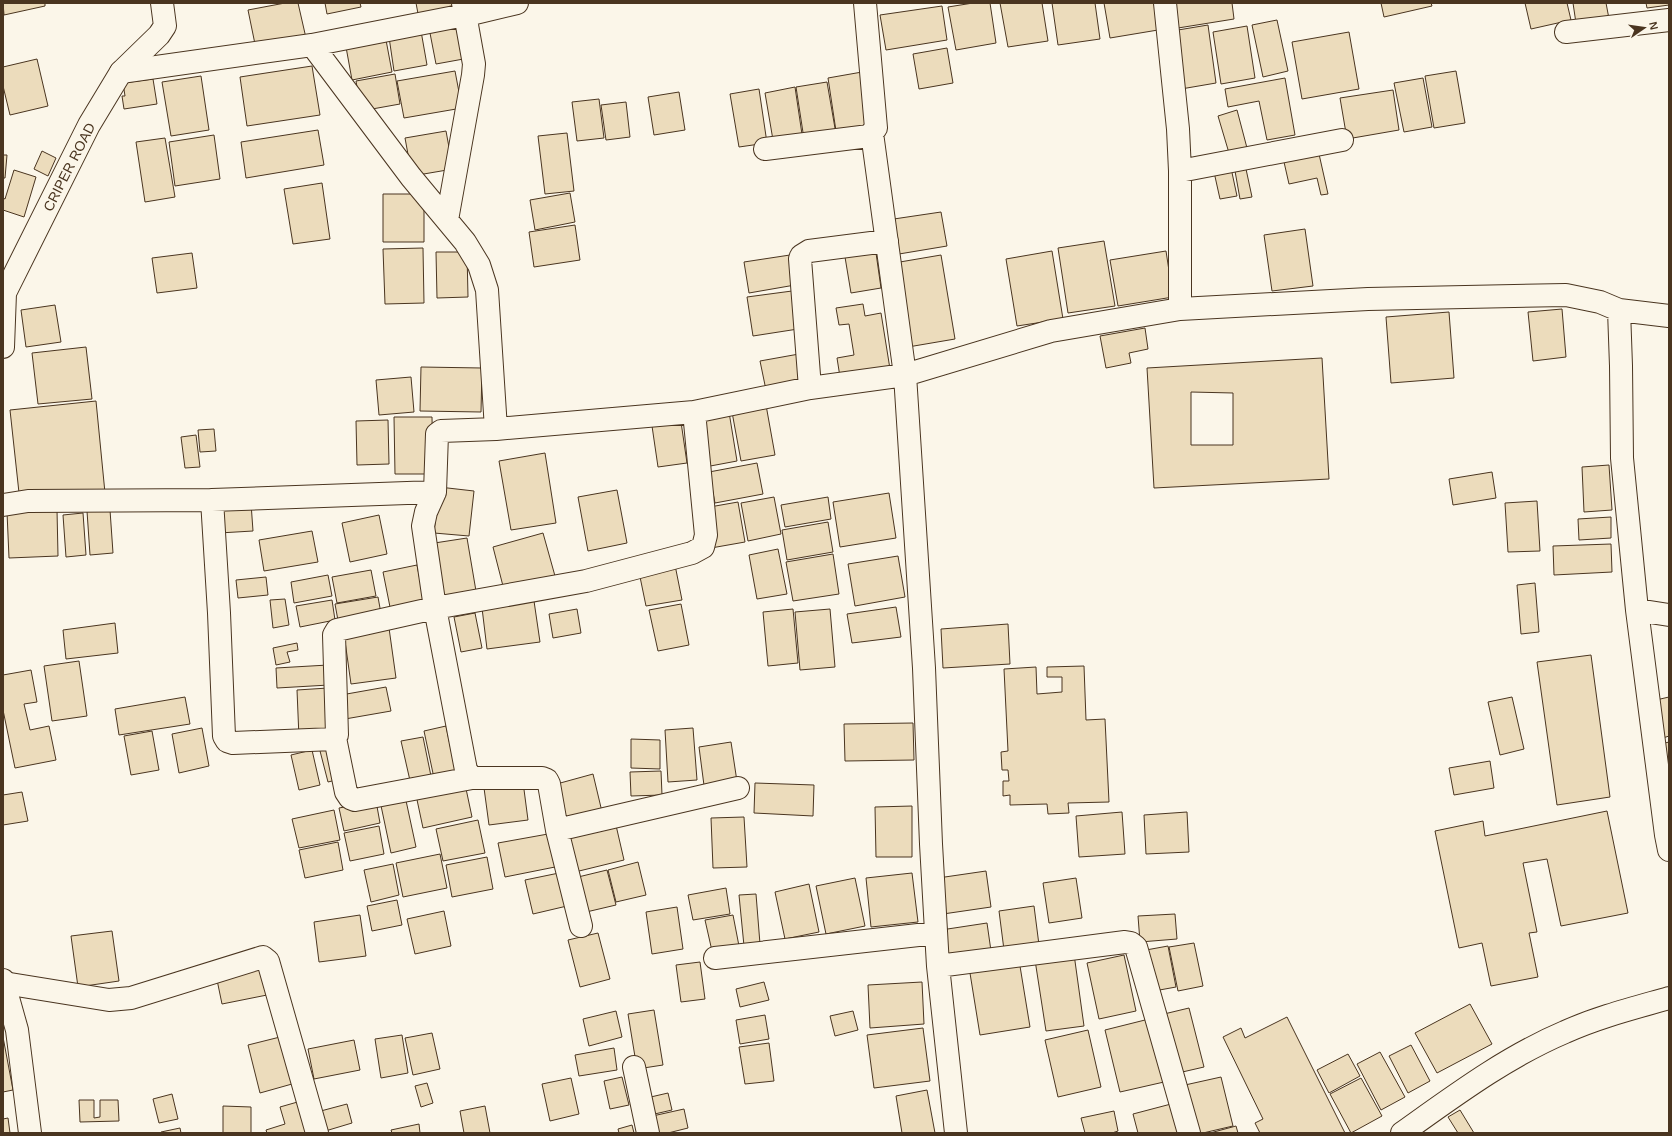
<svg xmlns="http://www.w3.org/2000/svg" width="1672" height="1136" font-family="Arial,sans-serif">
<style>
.building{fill:#ecdcbc;stroke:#4a3520;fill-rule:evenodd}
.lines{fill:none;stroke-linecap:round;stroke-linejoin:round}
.minor-casing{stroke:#4a3520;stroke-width:24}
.major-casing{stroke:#4a3520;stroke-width:24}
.minor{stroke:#fbf6e9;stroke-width:22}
.major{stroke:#fbf6e9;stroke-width:22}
.labels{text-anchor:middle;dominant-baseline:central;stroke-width:3;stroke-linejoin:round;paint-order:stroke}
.street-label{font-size:14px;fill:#4a3520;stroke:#fbf6e9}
</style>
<rect width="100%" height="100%" fill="#fbf6e9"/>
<!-- building -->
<path class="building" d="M 3,3 L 45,3 L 45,6 L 4,15 Z
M 285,3 L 298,3 L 306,38 L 256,49 L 248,10 Z
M 325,3 L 360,3 L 361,7 L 327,14 Z
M 416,3 L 454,3 L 456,12 L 419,19 Z
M 973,3 L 990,3 L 996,43 L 956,50 L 948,7 Z
M 1000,3 L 1042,3 L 1048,41 L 1008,47 Z
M 1052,3 L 1095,3 L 1100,39 L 1058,45 Z
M 1104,3 L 1154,3 L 1158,30 L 1110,38 Z
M 1174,3 L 1232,3 L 1234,19 L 1178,28 Z
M 1381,3 L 1431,3 L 1432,6 L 1384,17 Z
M 1525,3 L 1567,3 L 1571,20 L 1531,29 Z
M 1573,3 L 1606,3 L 1610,24 L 1577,30 Z
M 1646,3 L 1669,3 L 1669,5 L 1647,8 Z
M 942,6 L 947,40 L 886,50 L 880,15 Z
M 1277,20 L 1288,71 L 1263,77 L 1252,25 Z
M 462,23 L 469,58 L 436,64 L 429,28 Z
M 1208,25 L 1216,83 L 1181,89 L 1172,31 Z
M 1247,26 L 1255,78 L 1221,84 L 1213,32 Z
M 421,31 L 427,65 L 394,71 L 389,37 Z
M 1349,32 L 1359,89 L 1302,99 L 1292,42 Z
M 386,40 L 392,72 L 352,80 L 346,47 Z
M 947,48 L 953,83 L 919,89 L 913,54 Z
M 37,59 L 48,106 L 10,115 L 3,86 L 3,67 Z
M 312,66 L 320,115 L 247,126 L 240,77 Z
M 455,71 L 462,108 L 404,118 L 397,81 Z
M 1456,71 L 1465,123 L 1434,128 L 1425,76 Z
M 862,72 L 870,126 L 836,131 L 828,78 Z
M 395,74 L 400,104 L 361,111 L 356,81 Z
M 201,76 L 209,130 L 171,136 L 162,82 Z
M 1285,78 L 1295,135 L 1267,140 L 1259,101 L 1228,107 L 1225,89 Z
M 1423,78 L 1432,127 L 1404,132 L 1394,83 Z
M 153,79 L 157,104 L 124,109 L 122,96 L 125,96 L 123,83 Z
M 827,82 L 836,134 L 804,139 L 796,87 Z
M 795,87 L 803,141 L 774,146 L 765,93 Z
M 759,89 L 767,143 L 739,147 L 730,94 Z
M 1393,90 L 1399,130 L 1347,139 L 1340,98 Z
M 679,92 L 685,130 L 654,135 L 648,97 Z
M 599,99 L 604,138 L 577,141 L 572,102 Z
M 626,102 L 630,137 L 606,140 L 601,105 Z
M 1237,110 L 1247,148 L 1229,153 L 1218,116 Z
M 318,130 L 324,165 L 246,178 L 241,142 Z
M 446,131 L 453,169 L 412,176 L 405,138 Z
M 567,133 L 574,191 L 545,194 L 538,136 Z
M 214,135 L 220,179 L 175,186 L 169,142 Z
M 165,138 L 175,197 L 145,202 L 136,142 Z
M 42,151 L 56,158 L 48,176 L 34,169 Z
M 1319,154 L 1328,194 L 1321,195 L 1317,178 L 1289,184 L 1284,162 Z
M 3,155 L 7,155 L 5,178 L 3,178 Z
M 1231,168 L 1237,196 L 1220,199 L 1214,172 Z
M 1246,169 L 1252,197 L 1240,199 L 1235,171 Z
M 14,170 L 36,177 L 24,217 L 3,210 L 3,198 L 5,199 Z
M 322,183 L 330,239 L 293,244 L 284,189 Z
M 570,193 L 575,222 L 535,230 L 530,200 Z
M 383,194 L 424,194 L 424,242 L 383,242 Z
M 941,212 L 947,246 L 893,255 L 887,220 Z
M 575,225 L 580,260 L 534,267 L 529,232 Z
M 1305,229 L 1313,286 L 1272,291 L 1264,235 Z
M 1104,241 L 1115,306 L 1068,313 L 1058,248 Z
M 875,246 L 881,288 L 851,293 L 844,251 Z
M 423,248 L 424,303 L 385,304 L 383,249 Z
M 1052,251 L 1063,319 L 1017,326 L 1006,259 Z
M 1166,251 L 1173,297 L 1118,306 L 1110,260 Z
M 436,252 L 467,252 L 468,297 L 437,298 Z
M 192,253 L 197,288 L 157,293 L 152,258 Z
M 790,255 L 795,285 L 749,293 L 744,262 Z
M 941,255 L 955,339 L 908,347 L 894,263 Z
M 792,291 L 798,329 L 753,336 L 747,297 Z
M 863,304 L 865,316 L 881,313 L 890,369 L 840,377 L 837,358 L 854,355 L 849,324 L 839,325 L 836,308 Z
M 55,305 L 61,342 L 26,347 L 21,310 Z
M 1562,309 L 1566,357 L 1533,361 L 1528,312 Z
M 1449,312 L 1454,378 L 1391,383 L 1386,317 Z
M 1145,328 L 1148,349 L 1129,353 L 1131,363 L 1106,368 L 1100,336 Z
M 86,347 L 92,399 L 38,404 L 32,353 Z
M 799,354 L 804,383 L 766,390 L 760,361 Z
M 1322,358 L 1329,479 L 1154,488 L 1147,368 ZM 1191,392 L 1233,393 L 1233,445 L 1191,445 Z
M 421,367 L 482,368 L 481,412 L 420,411 Z
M 411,377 L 414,412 L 379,415 L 376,380 Z
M 96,401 L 105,493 L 20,502 L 10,410 Z
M 766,405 L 775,455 L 741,461 L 732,412 Z
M 729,412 L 737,461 L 705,467 L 696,418 Z
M 394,417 L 432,417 L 433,474 L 395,474 Z
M 388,420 L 389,464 L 357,465 L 356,421 Z
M 681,422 L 687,463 L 658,467 L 652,426 Z
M 214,429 L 216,451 L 200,452 L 198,430 Z
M 196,435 L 200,467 L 185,468 L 181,437 Z
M 545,453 L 556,523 L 511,530 L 499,461 Z
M 757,463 L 763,494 L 715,503 L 709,472 Z
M 1609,465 L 1612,510 L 1584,512 L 1582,467 Z
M 1492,472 L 1496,498 L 1453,505 L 1449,479 Z
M 439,487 L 474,491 L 469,536 L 434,533 Z
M 617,490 L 627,543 L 588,551 L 578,497 Z
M 889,493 L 896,538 L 840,547 L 833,502 Z
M 774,497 L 781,534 L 748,541 L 741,503 Z
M 828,497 L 831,519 L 785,527 L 781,505 Z
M 1537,501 L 1540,551 L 1508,552 L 1505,503 Z
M 738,502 L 745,542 L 711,548 L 704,508 Z
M 251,503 L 253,531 L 219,533 L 217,505 Z
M 57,510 L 58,556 L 9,558 L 7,512 Z
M 110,510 L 113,553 L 90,555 L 87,511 Z
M 83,513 L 86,555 L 66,557 L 63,515 Z
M 379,515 L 387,554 L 350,562 L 342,523 Z
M 1611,517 L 1611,538 L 1579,540 L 1578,519 Z
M 828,522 L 833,552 L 787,560 L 782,530 Z
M 312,531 L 318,562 L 264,571 L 259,540 Z
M 543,533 L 555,576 L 504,590 L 493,547 Z
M 467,538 L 477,597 L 438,604 L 428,544 Z
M 1611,544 L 1612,572 L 1554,575 L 1553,546 Z
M 778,549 L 787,594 L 757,599 L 749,555 Z
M 833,554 L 839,594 L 793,601 L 786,562 Z
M 898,556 L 905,597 L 855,606 L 848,564 Z
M 417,565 L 425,605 L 391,612 L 383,572 Z
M 675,565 L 682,600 L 646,606 L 639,572 Z
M 371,570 L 376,596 L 337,603 L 332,577 Z
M 328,575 L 332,596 L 294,603 L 291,582 Z
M 266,577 L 268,595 L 238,598 L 236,580 Z
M 1535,583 L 1539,632 L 1521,634 L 1517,585 Z
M 378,597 L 382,619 L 339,626 L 335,604 Z
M 285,599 L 289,625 L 273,628 L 270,600 Z
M 332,600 L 335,620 L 300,627 L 296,606 Z
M 534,601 L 540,642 L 487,649 L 482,608 Z
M 681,604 L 689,645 L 658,651 L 649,610 Z
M 896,607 L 901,637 L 852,643 L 847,614 Z
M 577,609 L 581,633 L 553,638 L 549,614 Z
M 793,609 L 798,663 L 768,666 L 763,612 Z
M 830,609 L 835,667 L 800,670 L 795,612 Z
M 475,613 L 482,648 L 461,652 L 454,617 Z
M 115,623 L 118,653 L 66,659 L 63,630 Z
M 1008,624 L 1010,664 L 943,668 L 941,629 Z
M 389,628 L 396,678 L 351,684 L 344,634 Z
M 297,643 L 298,650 L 287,652 L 290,662 L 276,665 L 273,648 Z
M 1591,655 L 1610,797 L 1557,805 L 1537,662 Z
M 79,661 L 87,716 L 52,721 L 44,666 Z
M 328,665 L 329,685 L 277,688 L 276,668 Z
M 1084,666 L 1086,720 L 1105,719 L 1109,802 L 1068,803 L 1069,813 L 1048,814 L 1047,804 L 1010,805 L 1010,795 L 1003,796 L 1003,781 L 1009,781 L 1008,770 L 1002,770 L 1001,752 L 1008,751 L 1004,669 L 1036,667 L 1037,694 L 1062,692 L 1062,677 L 1047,677 L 1047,667 Z
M 31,670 L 37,702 L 24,704 L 30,730 L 49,726 L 56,760 L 15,768 L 3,710 L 3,675 Z
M 386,687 L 391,711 L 345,719 L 341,695 Z
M 328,688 L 330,736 L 299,738 L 297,690 Z
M 185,697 L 190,724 L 119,735 L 115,709 Z
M 1512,697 L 1524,749 L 1500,755 L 1488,702 Z
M 1669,697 L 1669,736 L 1663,738 L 1656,700 Z
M 913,723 L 914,760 L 845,761 L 844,724 Z
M 446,726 L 456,773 L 434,778 L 424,731 Z
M 202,728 L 209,766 L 179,773 L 172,734 Z
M 693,728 L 697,780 L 668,782 L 665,730 Z
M 152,731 L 159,770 L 131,775 L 124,736 Z
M 423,737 L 432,781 L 411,785 L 401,741 Z
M 631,739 L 660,740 L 660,769 L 631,768 Z
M 731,742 L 738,788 L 705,793 L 699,747 Z
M 1669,742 L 1669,783 L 1661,744 Z
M 331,744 L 340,779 L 328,782 L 319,747 Z
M 312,750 L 320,785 L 299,790 L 291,755 Z
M 1490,761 L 1494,788 L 1454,795 L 1449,768 Z
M 661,771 L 662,795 L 631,796 L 630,772 Z
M 593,774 L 603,816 L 563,826 L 553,785 Z
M 523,782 L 528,820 L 489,825 L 484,788 Z
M 755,783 L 814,785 L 813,816 L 754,813 Z
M 465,784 L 472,817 L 423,828 L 416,795 Z
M 22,792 L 28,821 L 3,825 L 3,795 Z
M 405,796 L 416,847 L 391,853 L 380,801 Z
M 376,801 L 380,823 L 344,831 L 339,808 Z
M 912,806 L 912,857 L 876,857 L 875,807 Z
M 334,810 L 340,840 L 299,848 L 292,819 Z
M 1607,811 L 1628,913 L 1561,926 L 1547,859 L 1523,863 L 1537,932 L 1529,933 L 1538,977 L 1491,986 L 1482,943 L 1459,948 L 1435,831 L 1483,821 L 1485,836 Z
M 1122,812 L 1125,854 L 1079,857 L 1076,816 Z
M 1187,812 L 1189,852 L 1146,854 L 1144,815 Z
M 744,817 L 747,867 L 713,868 L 711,818 Z
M 478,820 L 485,853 L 443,861 L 436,829 Z
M 615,821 L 624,860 L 575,872 L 566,834 Z
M 379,826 L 384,854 L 350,861 L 344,833 Z
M 548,834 L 555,867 L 505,877 L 498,843 Z
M 338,842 L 343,870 L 305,878 L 299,850 Z
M 440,854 L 447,888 L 403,897 L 396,863 Z
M 487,857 L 493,889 L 452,897 L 446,865 Z
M 638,862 L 646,895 L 616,902 L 608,870 Z
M 393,864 L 399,895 L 371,902 L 364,870 Z
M 607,870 L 616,905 L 582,913 L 574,878 Z
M 986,871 L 991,907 L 943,914 L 938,878 Z
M 559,873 L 567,906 L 533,914 L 525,880 Z
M 912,873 L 918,922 L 871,927 L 866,878 Z
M 855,878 L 865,926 L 826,934 L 816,886 Z
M 1076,878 L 1082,918 L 1049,923 L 1043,883 Z
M 809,884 L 819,932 L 785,939 L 775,892 Z
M 726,888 L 730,914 L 693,920 L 688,895 Z
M 756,894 L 760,944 L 744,946 L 739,895 Z
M 397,900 L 402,925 L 372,931 L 367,906 Z
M 1034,906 L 1039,945 L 1004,950 L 999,911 Z
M 677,907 L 683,949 L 652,954 L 646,912 Z
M 444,911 L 451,946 L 415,954 L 407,919 Z
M 1175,914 L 1177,939 L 1140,942 L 1138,916 Z
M 360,915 L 366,956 L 319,962 L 314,922 Z
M 733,915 L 739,946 L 712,951 L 705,920 Z
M 987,923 L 991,951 L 945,959 L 941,930 Z
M 112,931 L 119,981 L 78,987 L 71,936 Z
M 598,933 L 610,979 L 580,987 L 568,940 Z
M 1194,943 L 1203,986 L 1178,991 L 1169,947 Z
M 1168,946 L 1176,987 L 1154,991 L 1146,950 Z
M 1074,954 L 1084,1026 L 1046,1031 L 1035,960 Z
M 1124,955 L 1136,1011 L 1099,1019 L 1087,963 Z
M 1019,960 L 1030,1027 L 980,1035 L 969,967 Z
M 700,962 L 705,999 L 681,1002 L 676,965 Z
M 261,966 L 267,995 L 222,1004 L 216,975 Z
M 764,982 L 769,1000 L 740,1007 L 736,989 Z
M 922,982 L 924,1024 L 870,1028 L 868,985 Z
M 1470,1004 L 1492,1044 L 1437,1073 L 1415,1033 Z
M 1189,1008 L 1204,1067 L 1178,1073 L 1164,1014 Z
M 654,1010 L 663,1065 L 637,1069 L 628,1014 Z
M 616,1011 L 622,1037 L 589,1046 L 583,1019 Z
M 853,1011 L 858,1030 L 835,1036 L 830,1016 Z
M 765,1015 L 769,1039 L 740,1044 L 736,1020 Z
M 1287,1017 L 1345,1133 L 1260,1133 L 1255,1123 L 1263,1119 L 1223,1037 L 1241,1028 L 1245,1038 Z
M 1149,1019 L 1164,1082 L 1120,1092 L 1105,1030 Z
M 923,1028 L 930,1081 L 874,1088 L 867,1035 Z
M 1088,1030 L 1101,1087 L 1058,1097 L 1045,1040 Z
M 432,1033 L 440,1069 L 413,1075 L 405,1038 Z
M 402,1035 L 408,1073 L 381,1078 L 375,1039 Z
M 3,1037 L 13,1090 L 3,1092 Z
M 280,1037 L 292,1084 L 260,1093 L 248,1045 Z
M 354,1040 L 360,1070 L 314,1079 L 308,1049 Z
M 769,1043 L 774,1081 L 745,1084 L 739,1047 Z
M 1411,1045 L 1430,1081 L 1408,1093 L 1389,1056 Z
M 614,1048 L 617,1070 L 579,1076 L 575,1055 Z
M 1380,1052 L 1405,1097 L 1381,1110 L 1357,1064 Z
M 1348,1054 L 1360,1076 L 1329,1093 L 1317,1070 Z
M 622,1077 L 629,1105 L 610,1109 L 604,1081 Z
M 1221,1077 L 1233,1126 L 1203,1133 L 1197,1133 L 1185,1085 Z
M 571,1078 L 579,1114 L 550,1121 L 542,1084 Z
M 1361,1078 L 1382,1116 L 1351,1133 L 1330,1094 Z
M 427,1083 L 433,1103 L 421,1107 L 415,1086 Z
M 927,1090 L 935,1133 L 902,1133 L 896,1096 Z
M 668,1093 L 672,1110 L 646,1116 L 642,1099 Z
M 172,1094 L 178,1119 L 159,1123 L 153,1099 Z
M 79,1100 L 94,1100 L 94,1118 L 100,1117 L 100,1100 L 118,1100 L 119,1121 L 80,1122 Z
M 301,1101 L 311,1133 L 267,1133 L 266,1130 L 285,1124 L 280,1107 Z
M 347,1104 L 352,1123 L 322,1132 L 317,1112 Z
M 1171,1104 L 1178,1133 L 1138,1133 L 1133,1114 Z
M 223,1106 L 251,1107 L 251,1133 L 223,1133 Z
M 485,1106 L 490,1133 L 464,1133 L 460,1111 Z
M 684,1109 L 688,1128 L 668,1133 L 651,1133 L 648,1117 Z
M 1460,1110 L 1474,1133 L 1458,1133 L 1448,1117 Z
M 1114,1111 L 1118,1131 L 1112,1133 L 1085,1133 L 1081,1118 Z
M 8,1118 L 10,1133 L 3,1133 L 3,1119 Z
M 419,1124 L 420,1133 L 392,1133 L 391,1130 Z
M 632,1125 L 634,1133 L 619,1133 L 618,1129 Z
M 1236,1126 L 1238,1133 L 1210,1133 Z
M 180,1128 L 181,1133 L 161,1133 L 161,1132 Z"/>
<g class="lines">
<defs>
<path id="minor" d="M 1165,3 L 1178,129 L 1180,171 L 1180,309
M 1566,32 L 1669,20
M 312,45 L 411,177 L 465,242 L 479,265 L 487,290 L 496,429
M 121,72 L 312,45 L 475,13 L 517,3
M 872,133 L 905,375 L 924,668 L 931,844 L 938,966 L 956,1133
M 765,149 L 869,136 L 876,128 L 865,3
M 1180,171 L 1342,140
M 447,220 L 473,75 L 474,64 L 463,3
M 1619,310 L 1621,366 L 1622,458 L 1637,610 L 1666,835 L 1669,850
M 810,388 L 800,259 L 801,256 L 809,251 L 887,241
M 435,492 L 426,512 L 423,526 L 435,608 L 466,770 L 472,778 L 542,778 L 547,780 L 549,784 L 557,830 L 581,926
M 212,500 L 219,613 L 224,736 L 227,741 L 233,743 L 334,739 L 337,735 L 334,635 L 337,630 L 435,608 L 586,581 L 692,553 L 703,547 L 706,535 L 694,412
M 3,505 L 28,501 L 212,500 L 435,492 L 437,434 L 441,431 L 496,429 L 694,412 L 810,388 L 905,375 L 1051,331 L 1180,309 L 1368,299 L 1566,295 L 1600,302 L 1619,310 L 1669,316
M 1637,610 L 1669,615
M 335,738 L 346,792 L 350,798 L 355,800 L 472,778
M 557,830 L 738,788
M 715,958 L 936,933
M 938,966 L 1125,942 L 1131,943 L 1136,947 L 1189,1133
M 4,983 L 109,1000 L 131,998 L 263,957 L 268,961 L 317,1133
M 634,1067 L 648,1133"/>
<path id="major" d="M 3,347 L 5,293 L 89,125 L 121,72 L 159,35 L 165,26 L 162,3
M 3,980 L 17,1030 L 30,1133
M 1402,1133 C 1454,1096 1506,1057 1565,1032 C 1598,1017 1634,1008 1669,998"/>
</defs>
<!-- minor casing -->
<use href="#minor" class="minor-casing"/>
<!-- major casing -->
<use href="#major" class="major-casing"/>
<!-- minor -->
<use href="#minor" class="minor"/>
<!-- major -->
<use href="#major" class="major"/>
</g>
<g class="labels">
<!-- street labels -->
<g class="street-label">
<text transform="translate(69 167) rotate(-63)">CRIPER ROAD</text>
</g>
</g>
<!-- border -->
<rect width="1672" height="1136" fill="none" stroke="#4a3520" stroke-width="8"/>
<!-- north arrow -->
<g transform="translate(1644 28) rotate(77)" stroke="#fbf6e9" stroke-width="3" paint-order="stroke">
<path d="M0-3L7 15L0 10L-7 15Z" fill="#4a3520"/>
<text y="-6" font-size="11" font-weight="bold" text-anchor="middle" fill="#4a3520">N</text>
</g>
</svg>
